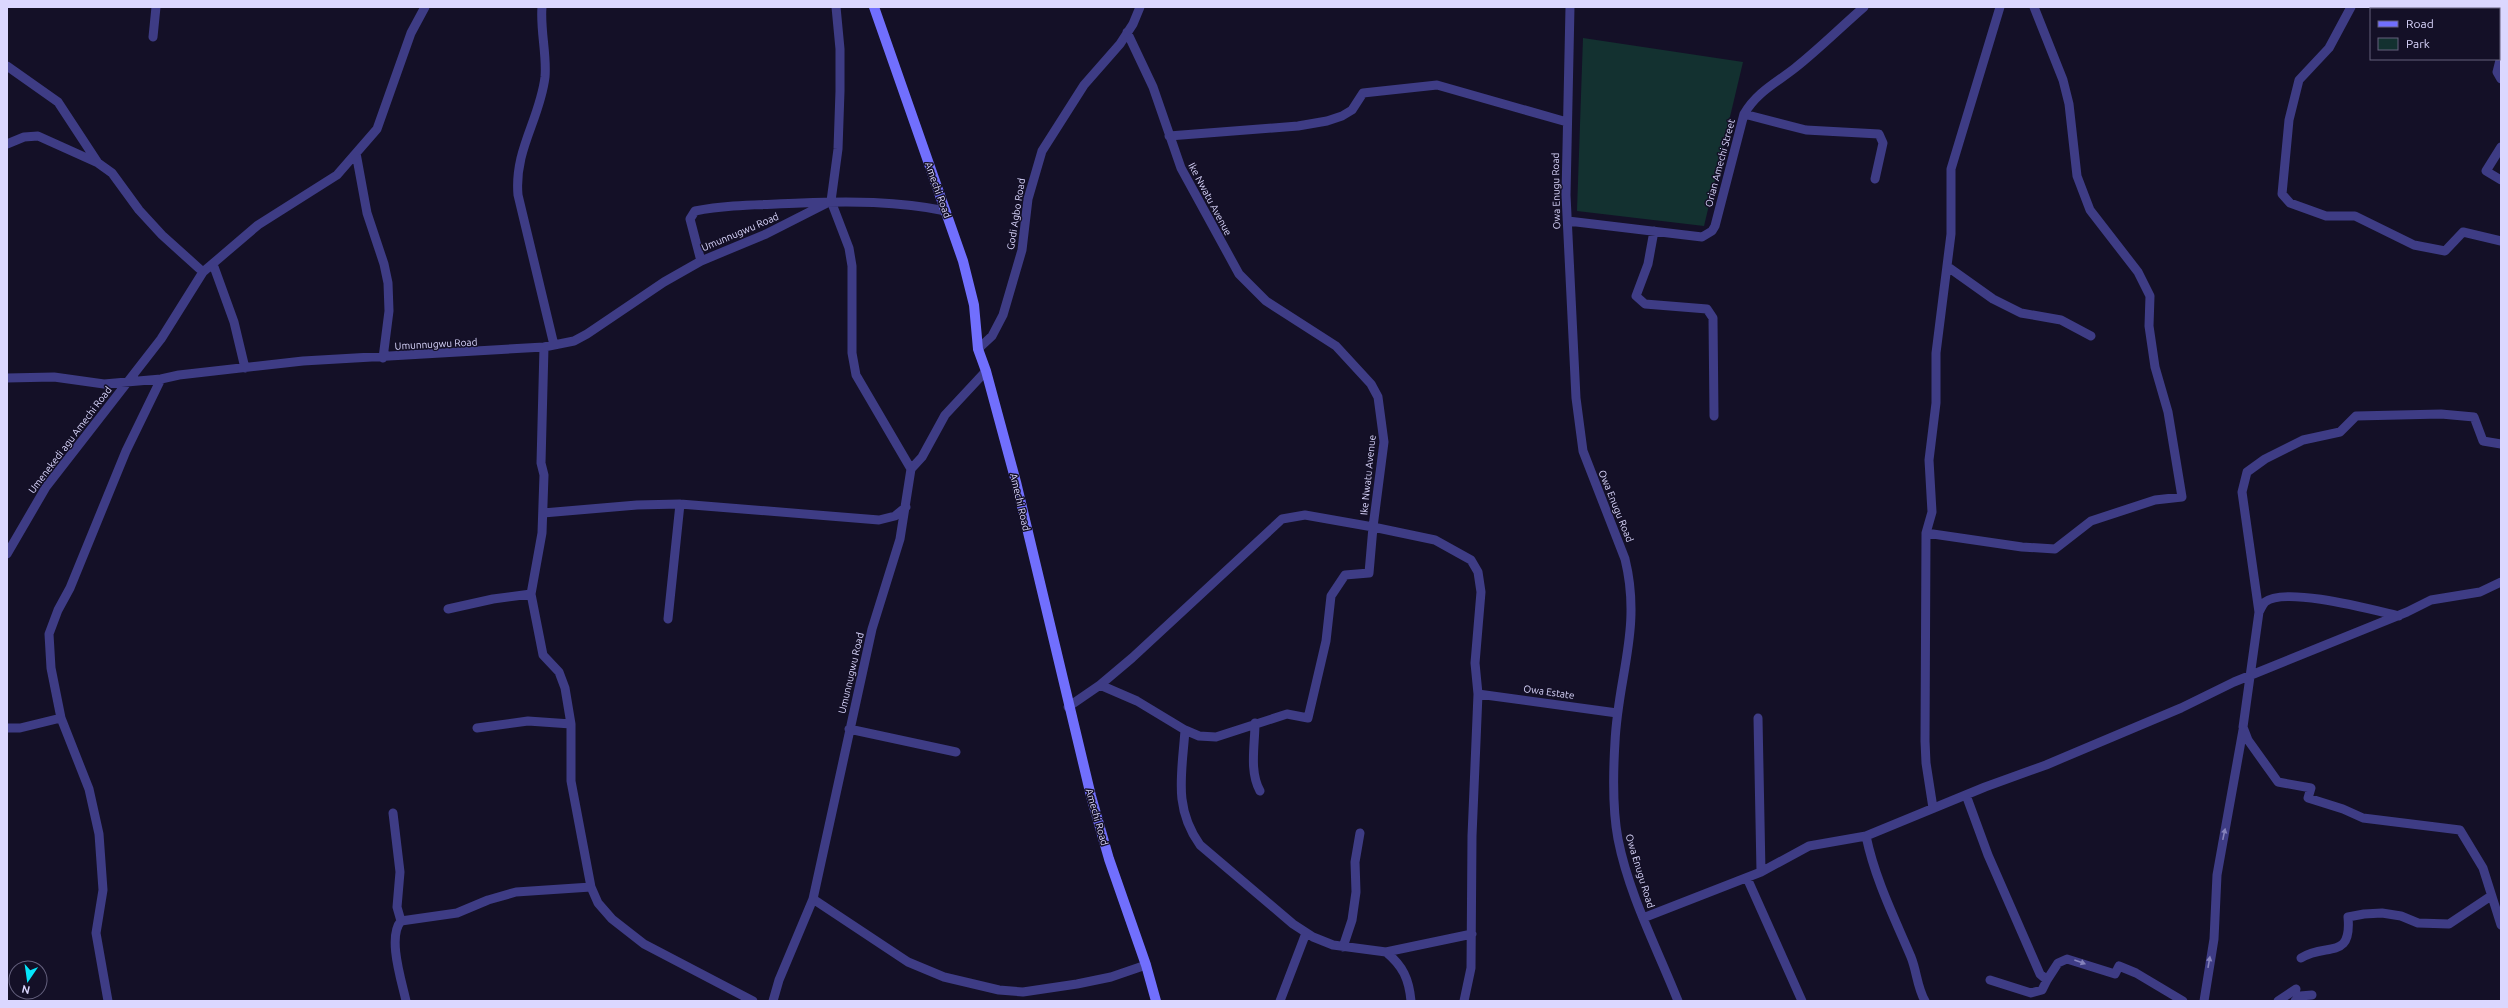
<svg xmlns="http://www.w3.org/2000/svg" width="2508" height="1008" font-family="Ubuntu,sans-serif">
<style>
.green{fill:#133130}
.lines{fill:none;stroke-linecap:round;stroke-linejoin:round}
.minor{stroke:#3e3c85;stroke-width:9}
.secondary{stroke:#716ffd;stroke-width:10}
.oneway{fill:#8582bb}
.labels{text-anchor:middle;dominant-baseline:central;stroke-width:3;stroke-linejoin:round;paint-order:stroke}
.street-label{font-size:10px;fill:#dbd7fe;stroke:#141027}
</style>
<rect width="100%" height="100%" fill="#141027"/>
<!-- green -->
<path class="green" d="M 1583,38 L 1743,62 L 1704,226 L 1577,211 Z"/>
<g class="lines">
<!-- minor -->
<path class="minor" d="M 542,7 C 540,30 547,54 545,77 C 540,119 514,150 518,195 L 554,345
M 836,7 L 840,49 L 840,91 L 838,149 L 831,201 L 849,248 L 852,266 L 852,353 L 856,375 L 911,469
M 1570,7 L 1566,195 L 1576,398 L 1583,451 L 1625,559 C 1642,628 1618,676 1615,742 C 1613,774 1612,807 1618,839 C 1629,895 1657,948 1678,1001
M 2351,7 L 2329,48 L 2299,80 L 2289,120 L 2282,194 L 2290,203 L 2326,216 L 2355,216 L 2414,245 L 2445,251 L 2463,232 L 2501,241
M 153,37 L 156,7
M 2501,56 L 2497,72 L 2501,79
M 7,66 L 58,102 L 98,163
M 1744,114 L 1806,130 L 1879,134 L 1883,143 L 1875,179
M 1169,136 L 1298,126 L 1327,121 L 1342,116 L 1352,110 L 1363,93 L 1437,85 L 1567,122
M 7,144 L 24,137 L 38,136 L 98,163 L 112,173 L 139,210 L 162,235 L 203,272
M 2501,147 L 2486,171 L 2501,180
M 356,153 L 367,213 L 384,264 L 388,283 L 389,311 L 383,358
M 1568,221 L 1702,237 L 1712,231 L 1715,226 L 1744,114 C 1757,92 1776,83 1795,68 C 1819,49 1841,27 1864,7
M 1654,231 L 1648,264 L 1636,296 L 1645,304 L 1707,309 L 1713,318 L 1714,416
M 701,261 L 690,219 L 695,211 C 730,204 764,205 801,203 C 849,201 898,201 946,211
M 213,264 L 234,322 L 245,368
M 1948,267 L 1993,299 L 2021,313 L 2061,320 L 2091,336
M 544,347 L 541,463 L 544,475 L 542,533 L 531,594 L 543,655 L 559,672 L 565,688 L 571,724 L 571,781 L 591,887 L 598,903 L 612,919 L 644,944 L 753,1001
M 978,349 L 992,336 L 1003,315 L 1022,250 L 1028,199 L 1042,151 L 1084,85 L 1120,44 L 1133,24 L 1140,7
M 7,378 L 54,377 L 104,384 L 161,379 L 179,375 L 303,361 L 544,347 L 574,341 L 587,334 L 664,282 L 701,261 L 766,234 L 831,201
M 2501,444 L 2483,441 L 2474,417 L 2441,414 L 2356,416 L 2340,432 L 2303,440 L 2265,459 L 2247,472 L 2242,492 L 2259,612 L 2243,727 L 2248,740 L 2278,782 L 2311,788 L 2308,798 L 2343,809 L 2363,818 L 2460,830 L 2483,868 L 2501,925
M 543,513 L 637,505 L 680,504 L 879,520 L 895,516 L 906,507
M 1926,533 L 2022,547 L 2055,549 L 2091,521 L 2155,500 L 2182,497 L 2168,412 L 2155,367 L 2149,326 L 2150,296 L 2138,272 L 2090,210 L 2077,176 L 2069,104 L 2063,80 L 2034,7
M 7,554 L 46,487 L 161,339 L 203,272 L 258,225 L 337,175 L 377,129 L 411,33 L 425,7
M 448,609 L 493,599 L 531,594
M 2259,612 C 2261,609 2262,605 2265,602 C 2285,586 2373,610 2399,616
M 668,619 L 680,504
M 1100,685 L 1137,701 L 1185,730 C 1182,774 1173,807 1200,845 L 1293,924 L 1313,937 L 1333,945 L 1386,952 L 1472,934
M 1478,694 L 1617,713
M 1068,707 L 1100,685 L 1132,658 L 1282,519 L 1305,515 L 1373,527 L 1384,442 L 1378,397 L 1371,384 L 1336,346 L 1266,301 L 1239,274 L 1181,168 L 1153,87 L 1127,32
M 1758,718 L 1761,872
M 1255,723 C 1255,745 1249,771 1260,791
M 7,728 L 20,728 L 61,718
M 477,728 L 528,721 L 571,724
M 849,729 L 956,752
M 1185,730 L 1199,736 L 1216,737 L 1287,714 L 1308,718 L 1326,641 L 1331,596 L 1345,575 L 1369,573 L 1373,527 L 1435,540 L 1471,560 L 1478,572 L 1481,592 L 1475,663 L 1478,694 L 1472,836 L 1471,968 L 1464,1001
M 1966,795 L 1988,855 L 2040,974 L 2047,980 L 2058,963 L 2067,959 L 2115,974 L 2119,966 L 2136,973 L 2183,1001
M 1933,808 L 1926,763 L 1925,741 L 1926,533 L 1932,512 L 1929,460 L 1936,403 L 1936,353 L 1951,234 L 1951,169 L 2000,7
M 393,813 L 400,872 L 397,907 L 401,921
M 1866,836 C 1875,879 1894,917 1911,957 C 1917,972 1917,987 1925,1001
M 1747,878 L 1802,1001
M 813,899 L 908,962 L 944,977 L 999,990 L 1023,992 L 1077,984 L 1111,977 L 1146,965
M 1643,918 L 1761,872 L 1809,846 L 1866,836 L 1985,787 L 2046,765 L 2181,708 L 2234,682 L 2407,612 L 2431,600 L 2480,592 L 2501,582
M 1343,947 L 1352,920 L 1356,892 L 1355,862 L 1360,833
M 1386,952 C 1403,966 1409,979 1411,1001
M 2301,958 C 2326,942 2352,961 2348,917 L 2364,914 L 2382,913 L 2401,916 L 2418,923 L 2449,924 L 2491,896
M 1990,980 L 2031,993 L 2042,990 L 2047,980
M 108,1001 L 96,933 L 103,890 L 99,834 L 89,789 L 61,718 L 51,668 L 49,634 L 58,610 L 70,588 L 126,451 L 161,379
M 406,1001 C 402,982 387,937 401,921 L 457,913 L 488,900 L 516,892 L 591,887
M 773,1001 L 779,980 L 813,899 L 872,629 L 900,539 L 911,469 L 922,457 L 945,415 L 986,371
M 1280,1001 L 1306,933
M 2204,1001 L 2214,939 L 2217,875 L 2243,730
M 2278,1001 L 2296,989
M 2295,1001 L 2300,996 L 2312,995"/>
<!-- secondary -->
<path class="secondary" d="M 874,7 L 963,261 L 974,305 L 978,349 L 986,371 L 1016,482 L 1091,796 L 1109,859 L 1146,965 L 1156,1001"/>
</g>
<!-- one-way arrows -->
<defs><path id="oneway-solid" d="M-6-.8H1V-3.2L6.5 0L1 3.2V.8H-6Z"/></defs>
<g class="oneway">
<use href="#oneway-solid" transform="translate(2224 834) rotate(-78)"/>
<use href="#oneway-solid" transform="translate(2080 962) rotate(20)"/>
<use href="#oneway-solid" transform="translate(2209 962) rotate(-80)"/>
</g>
<g class="labels">
<!-- street labels -->
<g class="street-label">
<text transform="translate(1720 163) rotate(-75)">Orian Amechi Street</text>
<text transform="translate(938 190) rotate(70)">Amechi Road</text>
<text transform="translate(1556 191) rotate(-91)">Owa Enugu Road</text>
<text transform="translate(1210 199) rotate(62)">Ike Nwatu Avenue</text>
<text transform="translate(1016 214) rotate(-81)">Godi Agbo Road</text>
<text transform="translate(740 232) rotate(-23)">Umunnugwu Road</text>
<text transform="translate(436 344) rotate(-3)">Umunnugwu Road</text>
<text transform="translate(70 440) rotate(-53)">Umenekedi agu Amechi Road</text>
<text transform="translate(1368 475) rotate(-84)">Ike Nwatu Avenue</text>
<text transform="translate(1020 502) rotate(77)">Amechi Road</text>
<text transform="translate(1616 506) rotate(68)">Owa Enugu Road</text>
<text transform="translate(851 673) rotate(-77)">Umunnugwu Road</text>
<text transform="translate(1549 692) rotate(8)">Owa Estate</text>
<text transform="translate(1097 817) rotate(74)">Amechi Road</text>
<text transform="translate(1640 871) rotate(73)">Owa Enugu Road</text>
</g>
</g>
<!-- border -->
<rect width="2508" height="1008" fill="none" stroke="#dbd7fe" stroke-width="16"/>
<!-- legend -->
<rect x="2370" y="8" width="130" height="52" fill="#141027" stroke="#64607d"/>
<rect x="2378" y="21" width="20" height="6" fill="#716ffd" stroke="#64607d"/>
<text x="2406" y="28" font-size="12" fill="#dbd7fe">Road</text>
<rect x="2378" y="38" width="20" height="12" fill="#133130" stroke="#64607d"/>
<text x="2406" y="48" font-size="12" fill="#dbd7fe">Park</text>
<!-- north arrow -->
<g transform="translate(28 980) rotate(193)"><circle r="19" fill="#141027" stroke="#64607d"/>
<path d="M0-3L7 15L0 10L-7 15Z" fill="#06e6fb"/>
<text y="-6" font-size="11" font-weight="bold" text-anchor="middle" fill="#dbd7fe">N</text>
</g>
</svg>
